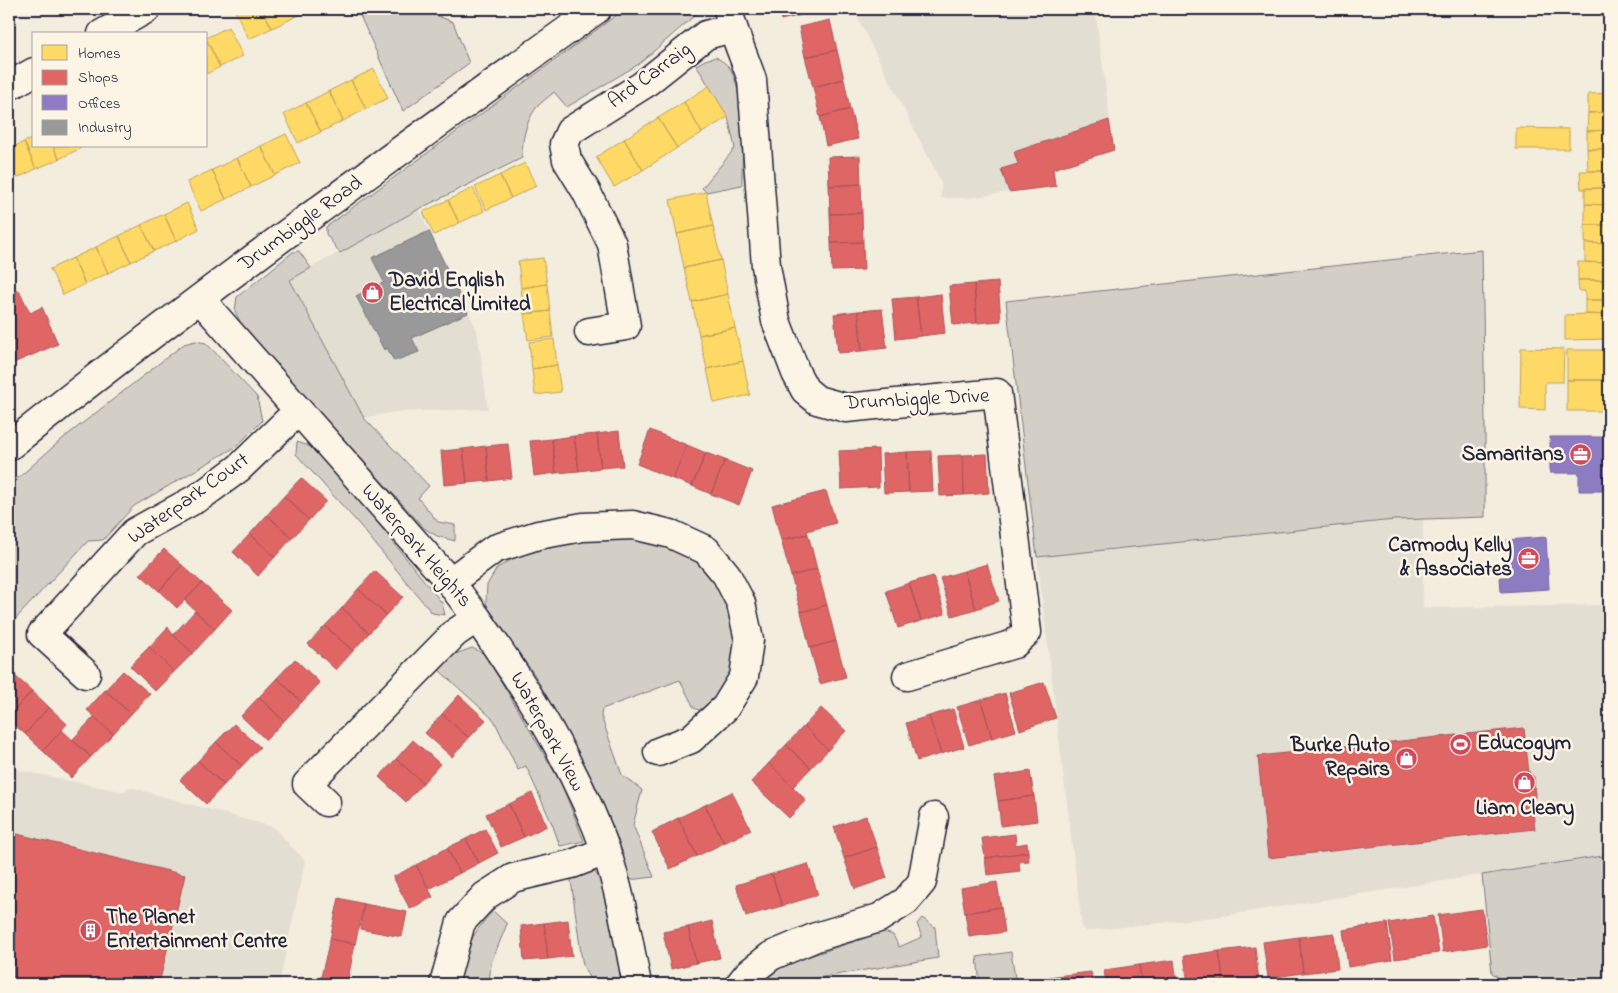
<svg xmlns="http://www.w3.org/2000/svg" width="1618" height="993" font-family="'Indie Flower',sans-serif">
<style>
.built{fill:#e3ded2}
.green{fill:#d4cfc6;stroke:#7b7880}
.homes{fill:#ffd966;stroke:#bda259}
.shops{fill:#e06666;stroke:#a75259}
.offices{fill:#8e7cc3;stroke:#6e619a}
.industry{fill:#999;stroke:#75757d}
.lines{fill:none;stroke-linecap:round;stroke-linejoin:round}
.street-casing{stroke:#22223b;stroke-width:31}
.secondary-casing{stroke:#22223b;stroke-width:31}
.street{stroke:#fcf5e5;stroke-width:28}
.secondary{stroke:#fcf5e5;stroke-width:28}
.labels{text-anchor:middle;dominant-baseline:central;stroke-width:5;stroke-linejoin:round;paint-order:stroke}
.street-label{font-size:21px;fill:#22223b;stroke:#fcf5e5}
.poi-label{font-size:21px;font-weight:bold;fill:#22223b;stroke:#fcf5e5;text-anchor:start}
</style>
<rect width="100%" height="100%" fill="#f3edde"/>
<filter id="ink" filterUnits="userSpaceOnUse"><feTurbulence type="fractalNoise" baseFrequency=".02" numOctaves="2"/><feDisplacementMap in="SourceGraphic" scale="10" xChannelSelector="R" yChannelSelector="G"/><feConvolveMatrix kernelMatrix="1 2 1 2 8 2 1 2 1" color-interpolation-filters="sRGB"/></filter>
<g filter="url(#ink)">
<!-- built -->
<path class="built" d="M 853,9 L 1095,9 L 1114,150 L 1054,169 L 1055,185 L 968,198 L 941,198 L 941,182 Z
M 419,209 L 477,330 L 488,409 L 394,412 L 364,418 L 290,279 Z
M 1423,519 L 1423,608 L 1609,605 L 1609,855 L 1215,917 L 1086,931 L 1082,927 L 1037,557 L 1394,520 Z
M 9,768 L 124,792 L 129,787 L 273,827 L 305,861 L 279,984 L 9,984 Z"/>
<!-- green -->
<path class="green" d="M 357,9 L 420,9 L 453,22 L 469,63 L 403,111 Z
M 625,9 L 702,9 L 639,64 L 567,107 L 554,92 C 549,97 541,102 536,108 C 525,123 522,141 522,158 L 419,209 L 340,253 L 326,234 L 326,227 Z
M 716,57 C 720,60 726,63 729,67 C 746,92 742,155 742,185 L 706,192 L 702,188 L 735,148 L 728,117 L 696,65 L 705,60 Z
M 1482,250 L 1485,426 L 1485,517 L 1394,520 L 1037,557 L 1006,301 Z
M 299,251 L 311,268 L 290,280 L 364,418 L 429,486 L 418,498 L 438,522 L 455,525 L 455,541 L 437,536 L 424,528 L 243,328 L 235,311 L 237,297 L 293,252 Z
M 195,341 L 206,343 L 257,397 L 262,421 L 237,446 L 134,506 L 103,540 L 88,541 L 9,626 L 9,486 L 61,440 L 184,344 Z
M 297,442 L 312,447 L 357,497 L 442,603 L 445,615 L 432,613 L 358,523 L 296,454 Z
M 627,537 L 670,548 L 696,559 L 715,578 L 730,609 L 738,636 L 737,664 L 726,691 L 701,711 L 694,708 L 680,680 L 602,709 L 601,716 L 622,775 L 642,790 L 633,825 L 654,877 L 629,880 L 619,843 L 594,783 L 534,674 L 491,615 L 486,602 L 487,585 L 497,568 L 516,557 L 549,547 L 590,538 Z
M 472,648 L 485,654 L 562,785 L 584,841 L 560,846 L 553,826 L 526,766 L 518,770 L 494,720 L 439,670 L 453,655 Z
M 1609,855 L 1609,984 L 1509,984 L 1492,973 L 1482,875 Z
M 595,872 L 603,884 L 622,984 L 592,984 L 583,965 L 581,954 L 571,880 L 580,874 Z
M 493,911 L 507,924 L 491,963 L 489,984 L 456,984 C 464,953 470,935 493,911 Z
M 922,918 L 935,927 L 938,958 L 811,979 L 811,984 L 755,984 L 782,965 L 884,932 L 893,935 L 899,947 L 922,937 L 917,924 Z
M 1011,952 L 1016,984 L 980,984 L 977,957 Z"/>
<!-- homes -->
<path class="homes" d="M 239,9 L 262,9 L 272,28 L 249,39 L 235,11 Z
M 262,9 L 291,9 L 295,17 L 272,28 Z
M 291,9 L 312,9 L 295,17 Z
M 228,27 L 243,56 L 220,67 L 206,38 Z
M 206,39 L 220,67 L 206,74 Z
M 374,69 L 388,98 L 366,109 L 351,80 Z
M 351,80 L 366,109 L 343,121 L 329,91 Z
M 709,86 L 728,117 L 702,133 L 684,102 Z
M 329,91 L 343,121 L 321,132 L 306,103 Z
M 1609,93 L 1609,112 L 1588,113 L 1588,94 Z
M 684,102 L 702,133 L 677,148 L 658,118 Z
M 306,103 L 321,132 L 298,143 L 284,114 Z
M 1609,112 L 1609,130 L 1587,131 L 1588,113 Z
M 658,118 L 677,148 L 643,170 L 624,139 Z
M 1516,128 L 1569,129 L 1569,149 L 1516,149 Z
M 1609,130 L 1609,149 L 1587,149 L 1587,131 Z
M 286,134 L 300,163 L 275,175 L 261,146 Z
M 34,138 L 34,146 L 53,146 L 59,159 L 36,169 L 24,142 Z
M 624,139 L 643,170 L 614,187 L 596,157 Z
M 24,142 L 36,169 L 13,180 L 9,171 L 9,149 Z
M 53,146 L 81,146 L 81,148 L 59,159 Z
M 261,146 L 275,175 L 251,187 L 237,158 Z
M 1587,149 L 1609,149 L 1609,171 L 1588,171 Z
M 237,158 L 251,187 L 226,199 L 212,170 Z
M 525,163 L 536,186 L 511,198 L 500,175 Z
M 212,170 L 226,199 L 201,211 L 187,182 Z
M 1580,171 L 1609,171 L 1609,188 L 1581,189 Z
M 500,175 L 511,198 L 486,210 L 475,187 Z
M 473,188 L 484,211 L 459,223 L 448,200 Z
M 1585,188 L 1609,188 L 1609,205 L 1585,204 Z
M 706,192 L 713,226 L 677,234 L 670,200 Z
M 448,200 L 459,223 L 434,235 L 423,212 Z
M 187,203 L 199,229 L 176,241 L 164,214 Z
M 1585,204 L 1609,205 L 1609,225 L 1585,225 Z
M 164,214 L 176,241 L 154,251 L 141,225 Z
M 141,225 L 154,251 L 131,262 L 119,236 Z
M 1585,225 L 1609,225 L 1609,244 L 1585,243 Z
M 713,226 L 721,260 L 684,268 L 677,234 Z
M 119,236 L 131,262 L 108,273 L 96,247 Z
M 1585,243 L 1609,244 L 1609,263 L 1585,262 Z
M 96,247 L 108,273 L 85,284 L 73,258 Z
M 73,258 L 85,284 L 63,295 L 50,269 Z
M 543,258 L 547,284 L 521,288 L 518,261 Z
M 721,260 L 728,294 L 692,302 L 684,268 Z
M 1578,262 L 1609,263 L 1609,280 L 1578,280 Z
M 1578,280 L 1609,280 L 1609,300 L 1585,300 L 1585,291 L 1579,291 Z
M 547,284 L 550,311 L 524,314 L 521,288 Z
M 728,294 L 735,328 L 699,335 L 692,302 Z
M 1585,300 L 1609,300 L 1609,315 L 1585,314 Z
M 550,311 L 553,337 L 528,340 L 524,314 Z
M 1585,314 L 1609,315 L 1609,339 L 1565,340 L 1565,315 Z
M 735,328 L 743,361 L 707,369 L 699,335 Z
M 554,339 L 557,365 L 532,369 L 529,342 Z
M 1521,348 L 1564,349 L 1563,382 L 1545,382 L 1545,410 L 1520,409 Z
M 1567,350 L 1609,350 L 1609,380 L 1567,380 Z
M 743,361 L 750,395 L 714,403 L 707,369 Z
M 557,365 L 561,392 L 535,395 L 532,369 Z
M 1567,380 L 1609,380 L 1609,411 L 1567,411 Z"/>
<!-- shops -->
<path class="shops" d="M 778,9 L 812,9 L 813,12 L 781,20 Z
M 830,20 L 837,50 L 805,57 L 799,27 Z
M 837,50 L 844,79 L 813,87 L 805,57 Z
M 844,79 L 850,109 L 820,117 L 813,87 Z
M 850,109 L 858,139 L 826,146 L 820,117 Z
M 1109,120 L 1114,150 L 1053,169 L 1055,185 L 1058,186 L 1009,192 L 1001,169 L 1018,164 L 1014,152 Z
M 860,156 L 861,184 L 829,186 L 828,157 Z
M 861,184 L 862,213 L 830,214 L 829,186 Z
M 862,213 L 863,242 L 831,243 L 830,214 Z
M 863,242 L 864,270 L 832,271 L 831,243 Z
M 998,282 L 1001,321 L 977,323 L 974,284 Z
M 974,284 L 977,323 L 953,325 L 949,286 Z
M 19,290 L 30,313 L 42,307 L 58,344 L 9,365 L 9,294 Z
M 941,294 L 945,333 L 921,336 L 916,297 Z
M 916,297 L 921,336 L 896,339 L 892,299 Z
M 882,309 L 887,348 L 862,351 L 858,311 Z
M 858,311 L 862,351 L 838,353 L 834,314 Z
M 650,430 L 687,445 L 673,479 L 637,464 Z
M 619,431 L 623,466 L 601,468 L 597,434 Z
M 597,434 L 601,468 L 579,471 L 574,436 Z
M 574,436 L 579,471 L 556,473 L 552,439 Z
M 552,439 L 556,473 L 534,476 L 530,441 Z
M 508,444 L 512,478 L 489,481 L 486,446 Z
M 687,445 L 706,453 L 692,486 L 673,479 Z
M 486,446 L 489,481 L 467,483 L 463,449 Z
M 463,449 L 467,483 L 444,485 L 441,451 Z
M 878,449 L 879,487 L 841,489 L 839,451 Z
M 931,451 L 933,491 L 909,492 L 907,452 Z
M 907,452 L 909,492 L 884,493 L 882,454 Z
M 706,453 L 725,460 L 711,494 L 692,486 Z
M 987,454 L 989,493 L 964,495 L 963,455 Z
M 963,455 L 964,495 L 940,496 L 938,456 Z
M 725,460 L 752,471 L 739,505 L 711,494 Z
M 301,478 L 326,501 L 309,520 L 284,496 Z
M 826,491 L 836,523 L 807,531 L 808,534 L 781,540 L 772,505 Z
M 284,496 L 309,520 L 292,538 L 267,515 Z
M 267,515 L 292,538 L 275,557 L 250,534 Z
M 250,534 L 275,557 L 258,576 L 233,552 Z
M 808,534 L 817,569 L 791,576 L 781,540 Z
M 164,549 L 182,565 L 159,591 L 140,574 Z
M 987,564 L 999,601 L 976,609 L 964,571 Z
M 182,565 L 202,583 L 177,608 L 159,591 Z
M 817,569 L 827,605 L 801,612 L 791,576 Z
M 375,571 L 403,597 L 386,615 L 358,589 Z
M 964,571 L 976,609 L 952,616 L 940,578 Z
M 933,576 L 945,614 L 921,621 L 909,583 Z
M 202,583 L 232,610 L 215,629 L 185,601 Z
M 909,583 L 921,621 L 898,628 L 886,591 Z
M 358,589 L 386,615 L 369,633 L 342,608 Z
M 827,605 L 836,641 L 810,648 L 801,612 Z
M 342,608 L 369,633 L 353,651 L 325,626 Z
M 195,611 L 215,629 L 193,653 L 173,635 Z
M 325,626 L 353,651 L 336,670 L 308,644 Z
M 168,627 L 173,635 L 193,653 L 174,672 L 149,647 Z
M 836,641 L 846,677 L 820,684 L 810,648 Z
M 149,647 L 174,672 L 155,691 L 130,666 Z
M 295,659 L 320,683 L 302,702 L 277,678 Z
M 123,671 L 150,694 L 131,714 L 105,690 Z
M 14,675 L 32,691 L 9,716 L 9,681 Z
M 277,678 L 302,702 L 284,721 L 259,697 Z
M 1044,682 L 1056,718 L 1020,730 L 1009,693 Z
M 105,690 L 131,714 L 113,734 L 87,710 Z
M 32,691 L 49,707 L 25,734 L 9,720 L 9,716 Z
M 1005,693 L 1016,731 L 992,738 L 981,700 Z
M 459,695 L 486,720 L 469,738 L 442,714 Z
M 259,697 L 284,721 L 266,740 L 241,716 Z
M 981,700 L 992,738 L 969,745 L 957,707 Z
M 49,707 L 67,724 L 43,751 L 25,734 Z
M 821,708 L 846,731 L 828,750 L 804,726 Z
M 953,709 L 964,747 L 941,754 L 929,716 Z
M 442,714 L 469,738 L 452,757 L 425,733 Z
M 929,716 L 941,754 L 917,761 L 906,723 Z
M 94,717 L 113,734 L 91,757 L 72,740 Z
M 234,724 L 260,747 L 242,766 L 216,742 Z
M 804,726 L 828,750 L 811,768 L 786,745 Z
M 1524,728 L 1529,773 L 1534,777 L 1535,797 L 1532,803 L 1535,829 L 1268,858 L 1258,756 Z
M 62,730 L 91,757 L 71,778 L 43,751 Z
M 413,740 L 440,764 L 423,783 L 396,759 Z
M 216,742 L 242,766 L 224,785 L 198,761 Z
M 786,745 L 811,768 L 793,787 L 769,763 Z
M 396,759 L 423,783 L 406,802 L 379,777 Z
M 198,761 L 224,785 L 206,804 L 180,780 Z
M 769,763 L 806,800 L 789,818 L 751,782 Z
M 1030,771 L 1034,796 L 998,801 L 994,777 Z
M 732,792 L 751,830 L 724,843 L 705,805 Z
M 532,793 L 547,826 L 524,837 L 509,804 Z
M 1034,796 L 1037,821 L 1001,826 L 998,801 Z
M 509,804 L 524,837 L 501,847 L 486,814 Z
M 705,805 L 724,843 L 697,856 L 678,818 Z
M 866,816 L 877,847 L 844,858 L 834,827 Z
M 678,818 L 697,856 L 670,869 L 652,832 Z
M 485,829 L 498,853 L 479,863 L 466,839 Z
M 9,832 L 185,875 L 159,984 L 9,984 Z
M 1015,834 L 1016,845 L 1027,843 L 1028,852 L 985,858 L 982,838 Z
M 466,839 L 479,863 L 460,873 L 447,848 Z
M 877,847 L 887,878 L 855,889 L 844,858 Z
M 447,848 L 460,873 L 429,889 L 416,865 Z
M 1028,852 L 1029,861 L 1019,862 L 1020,871 L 987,875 L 985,858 Z
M 808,864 L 818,895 L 782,906 L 772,874 Z
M 416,865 L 433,897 L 410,909 L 393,877 Z
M 772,874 L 782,906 L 746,916 L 736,885 Z
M 997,882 L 1001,907 L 965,913 L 961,888 Z
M 339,898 L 364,904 L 355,944 L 330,939 Z
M 364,904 L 407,912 L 402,937 L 360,929 Z
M 1001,907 L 1005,932 L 969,937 L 965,913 Z
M 1482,909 L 1487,945 L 1443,952 L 1438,915 Z
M 1433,916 L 1439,953 L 1395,959 L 1389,923 Z
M 568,920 L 572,956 L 548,959 L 544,923 Z
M 712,921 L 720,958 L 696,963 L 688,927 Z
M 544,923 L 548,959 L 524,961 L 521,926 Z
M 1387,923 L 1392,960 L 1348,967 L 1343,930 Z
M 688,927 L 696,963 L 671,969 L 663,932 Z
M 1334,933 L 1338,969 L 1303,973 L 1299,937 Z
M 1299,937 L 1303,973 L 1268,978 L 1263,942 Z
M 330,939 L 355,944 L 347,984 L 336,984 L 320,981 Z
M 1255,947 L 1259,982 L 1224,984 L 1219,951 Z
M 1219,951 L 1224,984 L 1188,984 L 1184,956 Z
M 1174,960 L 1177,984 L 1142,984 L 1139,965 Z
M 1139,965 L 1142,984 L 1106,984 L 1104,970 Z
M 1091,972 L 1093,984 L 1057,984 L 1056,976 Z
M 1056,976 L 1057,984 L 1021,984 L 1021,981 Z"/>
<!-- offices -->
<path class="offices" d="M 1550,437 L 1609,437 L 1609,491 L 1579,491 L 1579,473 L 1550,473 Z
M 1546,537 L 1549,589 L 1501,592 L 1500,577 L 1510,577 L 1507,540 Z"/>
<!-- industry -->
<path class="industry" d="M 429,231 L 468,313 L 412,338 L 419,352 L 394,361 L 387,348 L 384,350 L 356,296 L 384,282 L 372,258 Z"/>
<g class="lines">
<defs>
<path id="street" d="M 728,9 C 733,33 744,56 752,80 L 766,266 L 776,321 L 796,373 L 805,390 L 817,400 L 846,408 L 997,393 L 1027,632 L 1014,644 L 907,676
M 102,34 L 146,9
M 9,86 L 34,72
M 200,299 L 450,582 L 477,618 L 455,633 L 307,784 L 326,802
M 589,332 L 626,326 L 612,244 L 586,191 L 567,160 L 564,144 L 570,131 L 643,85 L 706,35 L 732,28
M 450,582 L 494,549 L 538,535 L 583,527 L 633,525 L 671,534 L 706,550 L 726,574 L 741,603 L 749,640 L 744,677 L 725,708 L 691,739 L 658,752
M 477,618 C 528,691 576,767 606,851 C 621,893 628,940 637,984
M 86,674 L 42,634 L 135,532 L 201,496 L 239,468 L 298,411
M 444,984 L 461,922 L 485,896 L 513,878 L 572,864 L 606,851
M 740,984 L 748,974 L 771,956 L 816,937 L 879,918 L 906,901 L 922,882 L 934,817"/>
<path id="secondary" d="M 9,446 C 200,294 399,151 597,9"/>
</defs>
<!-- street casing -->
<use href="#street" class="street-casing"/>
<!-- secondary casing -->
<use href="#secondary" class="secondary-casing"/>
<!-- street -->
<use href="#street" class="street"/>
<!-- secondary -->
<use href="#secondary" class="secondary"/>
</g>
</g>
<!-- icons -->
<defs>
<symbol id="shop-disc" viewBox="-11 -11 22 22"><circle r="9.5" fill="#d1495b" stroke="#fcf5e5"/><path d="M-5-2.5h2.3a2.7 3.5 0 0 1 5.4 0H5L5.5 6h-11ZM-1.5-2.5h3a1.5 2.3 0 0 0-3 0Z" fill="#fff"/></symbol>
<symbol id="office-disc" viewBox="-11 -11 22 22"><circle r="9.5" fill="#d1495b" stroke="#fcf5e5"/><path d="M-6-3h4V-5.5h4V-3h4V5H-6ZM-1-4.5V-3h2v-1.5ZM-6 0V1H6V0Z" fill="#fff"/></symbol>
<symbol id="stadium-disc" viewBox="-11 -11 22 22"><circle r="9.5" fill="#d1495b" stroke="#fcf5e5"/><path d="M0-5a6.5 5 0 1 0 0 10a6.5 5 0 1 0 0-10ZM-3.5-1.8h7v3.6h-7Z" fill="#fff"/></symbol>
<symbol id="building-disc" viewBox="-11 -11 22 22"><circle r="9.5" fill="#d1495b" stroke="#fcf5e5"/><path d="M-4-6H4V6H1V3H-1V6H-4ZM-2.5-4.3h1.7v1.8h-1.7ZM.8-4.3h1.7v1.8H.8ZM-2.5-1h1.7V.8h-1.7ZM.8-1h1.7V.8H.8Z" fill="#fff"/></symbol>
</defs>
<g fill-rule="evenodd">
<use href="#shop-disc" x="360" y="280" width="25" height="25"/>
<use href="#office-disc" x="1568" y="442" width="25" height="25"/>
<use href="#office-disc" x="1516" y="546" width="25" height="25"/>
<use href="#stadium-disc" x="1448" y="732" width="25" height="25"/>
<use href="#shop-disc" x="1394" y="746" width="25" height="25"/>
<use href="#shop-disc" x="1512" y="770" width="25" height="25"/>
<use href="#building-disc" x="78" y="918" width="25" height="25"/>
</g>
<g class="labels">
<!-- street labels -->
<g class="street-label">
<text transform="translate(650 76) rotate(-36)">Ard Carraig</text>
<text transform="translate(301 224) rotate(-36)">Drumbiggle Road</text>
<text transform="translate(917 400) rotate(-3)">Drumbiggle Drive</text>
<text transform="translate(189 499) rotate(-35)">Waterpark Court</text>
<text transform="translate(416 546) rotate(49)">Waterpark Heights</text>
<text transform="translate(547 732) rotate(61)">Waterpark View</text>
</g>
<!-- poi labels -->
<g class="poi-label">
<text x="389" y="281">David English<tspan x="389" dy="24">Electrical Limited</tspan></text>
<text x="1564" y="455" text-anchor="end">Samaritans</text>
<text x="1512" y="546" text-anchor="end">Carmody Kelly<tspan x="1512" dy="24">&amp; Associates</tspan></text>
<text x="1477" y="744">Educogym</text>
<text x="1390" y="746" text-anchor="end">Burke Auto<tspan x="1390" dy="24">Repairs</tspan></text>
<text x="1525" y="809" text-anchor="middle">Liam Cleary</text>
<text x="106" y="918">The Planet<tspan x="106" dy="24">Entertainment Centre</tspan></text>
</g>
</g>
<!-- margin -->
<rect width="1618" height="993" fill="none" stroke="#fcf5e5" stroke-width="30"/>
<rect x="15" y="15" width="1588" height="963" fill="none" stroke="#22223b" stroke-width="2" filter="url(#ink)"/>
<!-- legend -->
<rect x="32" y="32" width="175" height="115" fill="#fcf5e5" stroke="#a5a1a1"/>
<rect x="42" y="45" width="25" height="15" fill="#ffd966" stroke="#a5a1a1"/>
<text x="78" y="58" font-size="15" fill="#22223b">Homes</text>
<rect x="42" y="70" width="25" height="15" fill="#e06666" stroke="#a5a1a1"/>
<text x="78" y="82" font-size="15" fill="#22223b">Shops</text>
<rect x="42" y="95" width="25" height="15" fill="#8e7cc3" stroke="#a5a1a1"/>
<text x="78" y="108" font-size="15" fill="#22223b">Offices</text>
<rect x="42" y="120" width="25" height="15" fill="#999999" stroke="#a5a1a1"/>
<text x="78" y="132" font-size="15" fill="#22223b">Industry</text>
</svg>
